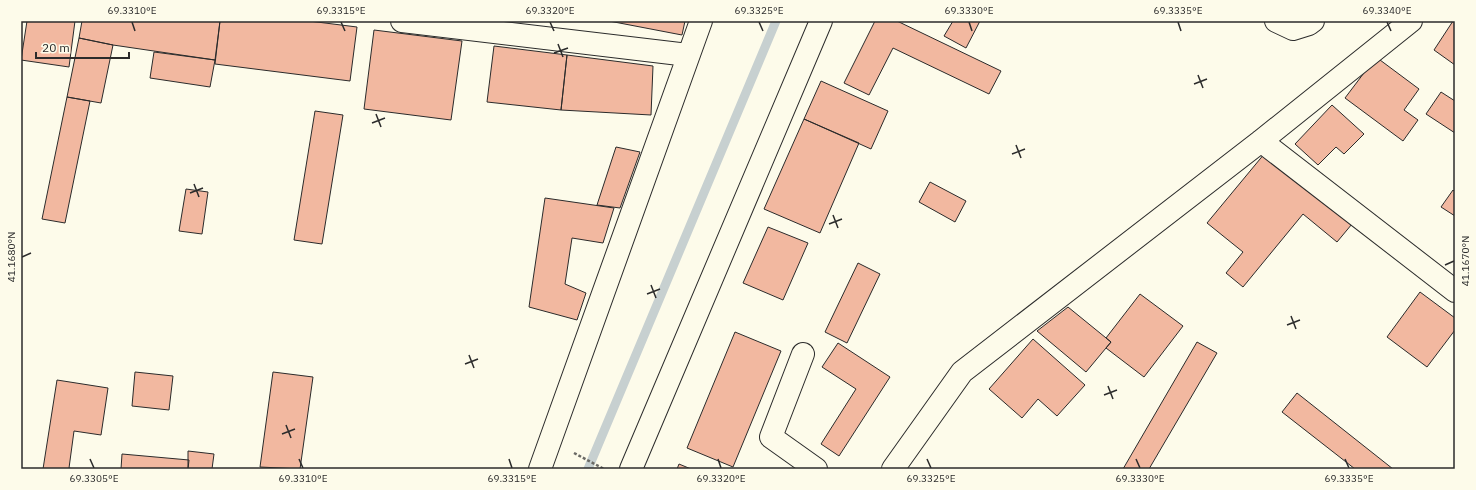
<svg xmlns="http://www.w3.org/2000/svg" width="1476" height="490" font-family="'IBM Plex Sans',sans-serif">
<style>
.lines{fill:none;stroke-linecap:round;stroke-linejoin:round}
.stream{stroke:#c7d0d0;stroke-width:9}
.building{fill:#f2b8a0;stroke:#2b2b2b}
.minor-casing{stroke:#2b2b2b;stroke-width:24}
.path{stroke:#6a6964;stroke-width:2.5;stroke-dasharray:3 2;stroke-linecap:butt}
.minor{stroke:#fdfbea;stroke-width:22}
.ticks{fill:none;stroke:#2b2b2b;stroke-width:1.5}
.neatline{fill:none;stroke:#2b2b2b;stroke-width:1.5}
.ticks-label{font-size:10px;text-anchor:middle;fill:#2b2b2b}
</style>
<rect width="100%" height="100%" fill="#fdfbea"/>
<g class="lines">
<!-- stream -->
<path class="stream" d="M 588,469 L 776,21"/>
</g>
<!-- building -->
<path class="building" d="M 27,21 L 75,21 L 69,67 L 21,60 Z
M 82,21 L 220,21 L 215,60 L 113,45 L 79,38 Z
M 220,21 L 309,21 L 357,27 L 350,81 L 215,64 Z
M 609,21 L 685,21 L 682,35 Z
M 875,21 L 897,21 L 1001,71 L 989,94 L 893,48 L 869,95 L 844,83 Z
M 953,21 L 980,21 L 966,48 L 944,36 Z
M 1453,21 L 1455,21 L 1455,65 L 1434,50 Z
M 374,30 L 462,41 L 451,120 L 364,109 Z
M 79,38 L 113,45 L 101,103 L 67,97 Z
M 494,46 L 567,55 L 561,110 L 487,102 Z
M 154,52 L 215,60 L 210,87 L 150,78 Z
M 567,55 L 653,66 L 651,115 L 561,110 Z
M 1376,57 L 1419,89 L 1404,110 L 1418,120 L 1403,141 L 1345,98 Z
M 821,81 L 888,111 L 871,149 L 804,119 Z
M 1441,92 L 1455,101 L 1455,133 L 1426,114 Z
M 67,97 L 90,101 L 65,223 L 42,219 Z
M 1332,105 L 1364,134 L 1344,154 L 1336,147 L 1318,165 L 1295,144 Z
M 315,111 L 343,115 L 322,244 L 294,240 Z
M 804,119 L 859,143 L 820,233 L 764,209 Z
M 616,147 L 640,152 L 620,208 L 597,205 Z
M 1265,153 L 1352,224 L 1337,242 L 1303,214 L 1243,287 L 1226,273 L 1243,252 L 1207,223 Z
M 930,182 L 966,201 L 955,222 L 919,202 Z
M 186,189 L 208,192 L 202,234 L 179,231 Z
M 1453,190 L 1455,192 L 1455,216 L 1441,207 Z
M 545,198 L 614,208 L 603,243 L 572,238 L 565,284 L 586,293 L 577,320 L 529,307 Z
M 768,227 L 808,243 L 783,300 L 743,283 Z
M 858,263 L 880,274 L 847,343 L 825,332 Z
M 1420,292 L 1455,318 L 1455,330 L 1427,367 L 1387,337 Z
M 1140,294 L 1183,326 L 1144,377 L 1106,348 L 1111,342 L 1106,338 Z
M 1068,307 L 1111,342 L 1086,372 L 1037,331 Z
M 735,332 L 781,351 L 733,467 L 687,448 Z
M 1033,339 L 1085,385 L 1057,416 L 1038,399 L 1022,418 L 989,389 Z
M 1197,342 L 1217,353 L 1149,469 L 1123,469 Z
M 838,343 L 890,377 L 839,456 L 821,444 L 856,389 L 822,367 Z
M 135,372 L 173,376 L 169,410 L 132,406 Z
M 273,372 L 313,377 L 300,469 L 260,467 Z
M 57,380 L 108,388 L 101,435 L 74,431 L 69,468 L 73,469 L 43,469 Z
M 1297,393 L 1393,469 L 1355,469 L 1282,412 Z
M 188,451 L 214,454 L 212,469 L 188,469 Z
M 122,454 L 189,460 L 188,469 L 121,469 Z
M 679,464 L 691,469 L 677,469 Z"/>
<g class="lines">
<defs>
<path id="minor" d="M 402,21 L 688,55
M 1276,21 L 1293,29 L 1309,24 L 1313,21
M 1261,141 L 1455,291
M 803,354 L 771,437 L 816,469
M 540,469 L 701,21
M 631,469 L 821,21
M 893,469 L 962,372 L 1261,141 L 1411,21"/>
</defs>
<!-- minor casing -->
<use href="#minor" class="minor-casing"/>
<!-- path -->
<path class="path" d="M 574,453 L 604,469"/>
<!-- minor -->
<use href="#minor" class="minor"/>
</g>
<!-- ticks -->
<path class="ticks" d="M 132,22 L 135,31M 341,22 L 345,31M 550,22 L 554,31M 759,22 L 763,31M 969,22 L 972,31M 1178,22 L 1181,31M 1387,22 L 1391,31M 558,44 L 563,57M 554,53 L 568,48M 1198,75 L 1203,88M 1194,84 L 1207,79M 376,114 L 381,127M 372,123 L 385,118M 1016,145 L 1021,158M 1012,154 L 1025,149M 194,184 L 199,197M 190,193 L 203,188M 833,215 L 838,228M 829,224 L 842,219M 22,257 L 31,253M 1445,265 L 1454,261M 651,285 L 656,298M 647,294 L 660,289M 1291,316 L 1296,329M 1287,325 L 1300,320M 469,355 L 474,368M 465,364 L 478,359M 1108,386 L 1113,399M 1104,395 L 1117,390M 286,425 L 291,438M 282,434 L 295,429M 90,459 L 94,468M 299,459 L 303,468M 509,459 L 512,468M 718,459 L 721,468M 927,459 L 931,468M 1136,459 L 1140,468M 1345,459 L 1349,468"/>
<!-- border -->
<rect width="1476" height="490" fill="none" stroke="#fdfbea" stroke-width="44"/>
<!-- scale -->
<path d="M36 52v6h93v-6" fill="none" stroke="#2b2b2b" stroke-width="2"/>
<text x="42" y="52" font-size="12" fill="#2b2b2b" stroke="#fdfbea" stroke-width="3" paint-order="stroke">20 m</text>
<rect x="22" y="22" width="1432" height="446" class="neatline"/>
<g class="ticks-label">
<text x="132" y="14">69.3310°E</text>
<text x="341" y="14">69.3315°E</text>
<text x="550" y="14">69.3320°E</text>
<text x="759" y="14">69.3325°E</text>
<text x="969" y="14">69.3330°E</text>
<text x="1178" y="14">69.3335°E</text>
<text x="1387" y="14">69.3340°E</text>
<text transform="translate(11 257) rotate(-90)" y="4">41.1680°N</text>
<text transform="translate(1465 261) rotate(-90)" y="4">41.1670°N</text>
<text x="94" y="482">69.3305°E</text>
<text x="303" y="482">69.3310°E</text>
<text x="512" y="482">69.3315°E</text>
<text x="721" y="482">69.3320°E</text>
<text x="931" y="482">69.3325°E</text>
<text x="1140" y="482">69.3330°E</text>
<text x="1349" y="482">69.3335°E</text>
</g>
</svg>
